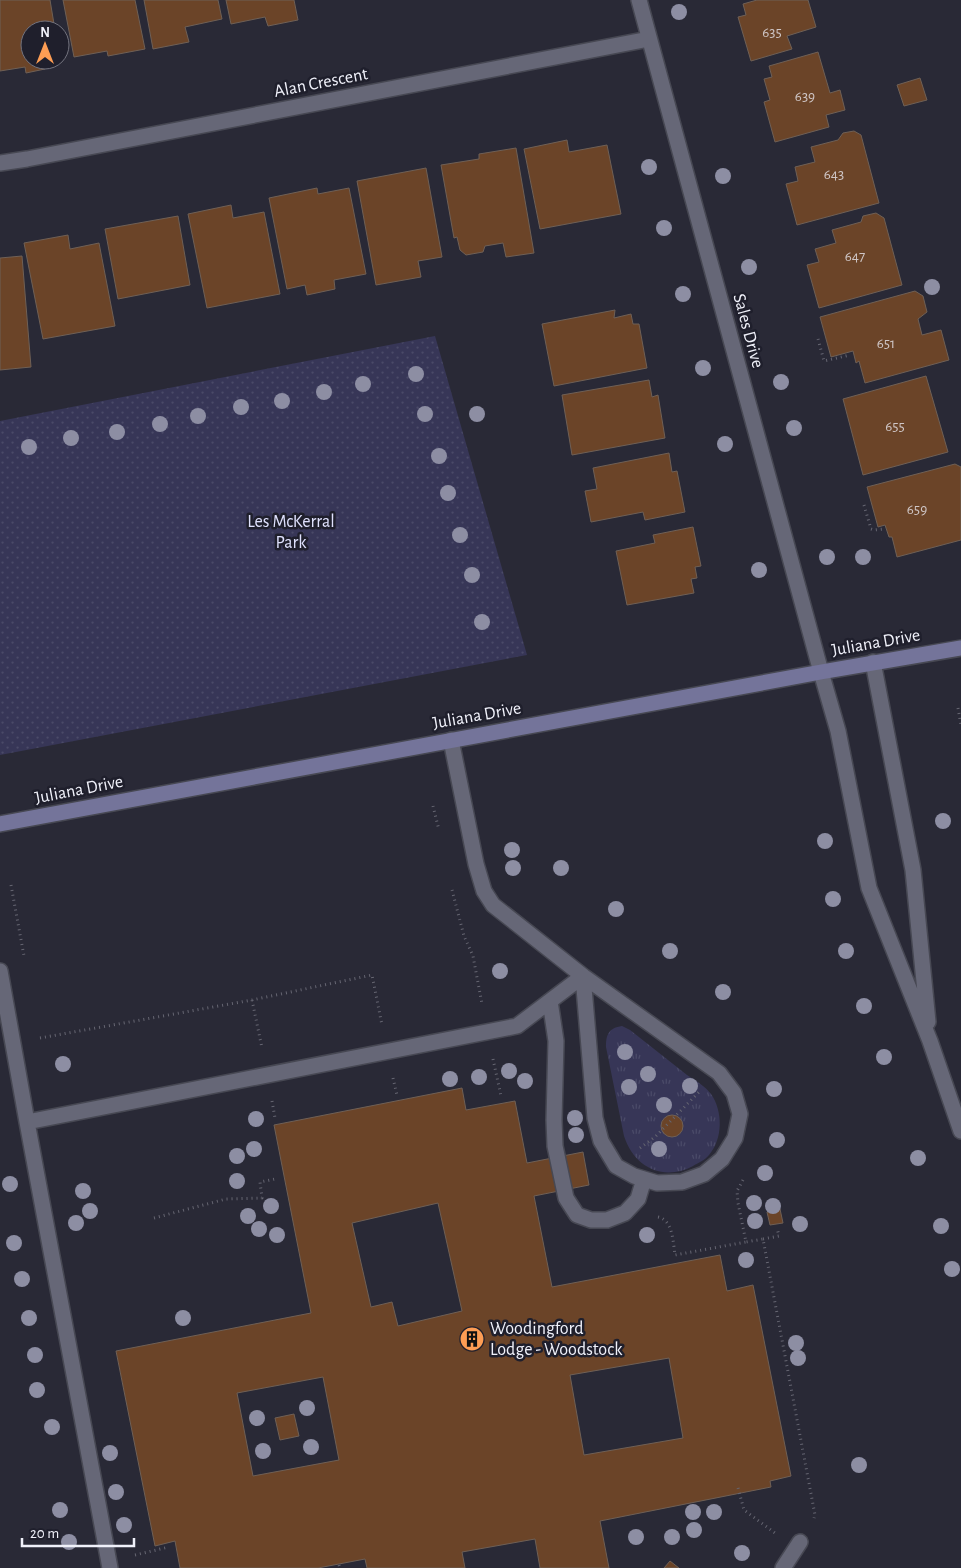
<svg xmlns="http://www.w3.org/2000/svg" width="961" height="1568" font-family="'Alegreya Sans',sans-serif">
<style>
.grass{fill:url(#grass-tufts)}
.park{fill:url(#park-dots)}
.building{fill:#6b4428;stroke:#6f6056;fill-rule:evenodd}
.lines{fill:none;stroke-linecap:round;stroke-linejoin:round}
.lane-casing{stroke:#474853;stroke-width:18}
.street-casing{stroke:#474853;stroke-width:18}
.secondary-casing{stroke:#474853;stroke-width:18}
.path{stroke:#666672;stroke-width:3;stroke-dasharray:1 4;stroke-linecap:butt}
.lane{stroke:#666777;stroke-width:15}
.street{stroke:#666777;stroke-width:15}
.secondary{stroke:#74749a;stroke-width:15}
.tree{fill:#8d8ea3}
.labels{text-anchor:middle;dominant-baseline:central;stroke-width:5;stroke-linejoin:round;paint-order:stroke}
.number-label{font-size:15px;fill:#cfc6c6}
.street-label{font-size:18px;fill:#f0f1fa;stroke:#1f1f2c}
.park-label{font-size:18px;fill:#dfe1fd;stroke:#1f1f2c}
.poi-label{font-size:18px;fill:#f0f1fa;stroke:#1f1f2c;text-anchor:start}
</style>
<defs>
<pattern id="grass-tufts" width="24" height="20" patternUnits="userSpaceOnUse" patternTransform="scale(1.25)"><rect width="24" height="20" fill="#373657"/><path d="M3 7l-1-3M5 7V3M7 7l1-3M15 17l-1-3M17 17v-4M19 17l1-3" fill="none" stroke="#4a4a68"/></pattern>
<pattern id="park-dots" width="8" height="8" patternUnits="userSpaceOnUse" patternTransform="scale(1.25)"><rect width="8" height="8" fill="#373657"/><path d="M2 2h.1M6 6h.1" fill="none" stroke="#4a4a68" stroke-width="1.8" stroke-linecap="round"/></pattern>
</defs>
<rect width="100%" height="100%" fill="#292936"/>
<!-- grass -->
<path class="grass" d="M 622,1026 L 630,1030 C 649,1045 668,1060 687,1075 C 695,1080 706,1087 711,1094 C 723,1111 723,1139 709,1155 C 705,1160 698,1163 693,1166 C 663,1182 634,1167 624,1136 L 606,1047 C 606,1034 609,1028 622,1026 Z"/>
<!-- park -->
<path class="park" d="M 435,336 L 527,655 L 0,755 L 0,421 Z"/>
<!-- building -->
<path class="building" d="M 0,0 L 50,0 L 55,30 L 30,30 L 30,60 L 44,60 L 45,69 L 26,73 L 25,67 L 0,71 Z
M 63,0 L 135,0 L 145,49 L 108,56 L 107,51 L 74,57 Z
M 144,0 L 218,0 L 222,19 L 185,27 L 189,42 L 153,49 Z
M 226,0 L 294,0 L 298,20 L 268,26 L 265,17 L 231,24 Z
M 757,0 L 808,0 L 816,27 L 787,36 L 792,49 L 751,61 L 738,17 L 746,15 L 743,4 Z
M 818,52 L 830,93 L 840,90 L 845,110 L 826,115 L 829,127 L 775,142 L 764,102 L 770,100 L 764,79 L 772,77 L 769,66 Z
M 920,78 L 927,100 L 904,106 L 897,85 Z
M 854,131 L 861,135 L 879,203 L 797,225 L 786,184 L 798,181 L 795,167 L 815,162 L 811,147 L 838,140 L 843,133 Z
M 567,140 L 569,152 L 607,145 L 621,214 L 540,229 L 524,149 Z
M 516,148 L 534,253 L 506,257 L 503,243 L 485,246 L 483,252 L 466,255 L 460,250 L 457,237 L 454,238 L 441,165 L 479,159 L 479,154 Z
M 426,168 L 442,257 L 418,261 L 421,277 L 376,285 L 357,181 Z
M 317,188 L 318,194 L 349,188 L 366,274 L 334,280 L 335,289 L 307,295 L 305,285 L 287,289 L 269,198 Z
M 231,205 L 233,218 L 264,212 L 280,294 L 207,308 L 188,214 Z
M 876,213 L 884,218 L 902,285 L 819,308 L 807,265 L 819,262 L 815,249 L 836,243 L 832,230 L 861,222 L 863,216 Z
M 178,216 L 190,285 L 118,299 L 105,229 Z
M 68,235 L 70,249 L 99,243 L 115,326 L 43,339 L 24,243 Z
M 22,256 L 31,367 L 0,370 L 0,258 Z
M 915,291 L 923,296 L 927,312 L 918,319 L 922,335 L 941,330 L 949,360 L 865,383 L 859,361 L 856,363 L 853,351 L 831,357 L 820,317 Z
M 615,310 L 614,318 L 631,314 L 633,324 L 639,324 L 647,368 L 554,386 L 542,324 Z
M 926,376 L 948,452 L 863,475 L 843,399 Z
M 649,380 L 652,397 L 658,395 L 665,438 L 572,455 L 562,395 Z
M 669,453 L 672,472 L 677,471 L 685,512 L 645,520 L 643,512 L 591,522 L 585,491 L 597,489 L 593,468 Z
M 955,464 L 961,467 L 961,540 L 897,557 L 892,537 L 889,537 L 885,525 L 878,527 L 867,487 Z
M 693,527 L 701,566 L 695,567 L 697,578 L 691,579 L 694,593 L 627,605 L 616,551 L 655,543 L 653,535 Z
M 462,1088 L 466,1110 L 515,1101 L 527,1163 L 583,1152 L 589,1185 L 534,1196 L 552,1287 L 720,1255 L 727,1291 L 753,1285 L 791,1476 L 770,1481 L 771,1487 L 600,1521 L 609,1568 L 540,1568 L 535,1539 L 462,1552 L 465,1568 L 367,1568 L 365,1559 L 318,1568 L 180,1568 L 175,1541 L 155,1546 L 116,1351 L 311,1313 L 274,1125 ZM 438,1203 L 462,1311 L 398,1326 L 392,1302 L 371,1307 L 352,1223 ZM 669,1358 L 683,1438 L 584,1455 L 570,1375 ZM 323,1377 L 339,1460 L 253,1476 L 237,1393 Z
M661 1126a11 11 0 1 1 22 0a11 11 0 1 1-22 0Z
M 780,1209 L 783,1223 L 770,1225 L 767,1212 Z
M 294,1414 L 299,1436 L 280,1440 L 275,1418 Z
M 670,1561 L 679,1568 L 664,1568 Z"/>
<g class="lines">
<defs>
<path id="lane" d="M 873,662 L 913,870 L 928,1022
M 821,672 L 838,731 L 869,888 L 930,1041 L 961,1131
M 0,971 L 27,1122 L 110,1568
M 550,1001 L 556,1041 L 554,1120 L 555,1146 L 566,1198 L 577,1215 L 591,1220 L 607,1220 L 625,1213 L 638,1199 L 644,1179
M 27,1122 L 517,1026 L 583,976 L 719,1073 L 734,1093 L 740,1114 L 735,1138 L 722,1159 L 704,1174 L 682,1182 L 657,1183 L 634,1176 L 616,1166 L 601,1141 L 595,1118 L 583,976 L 493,905 L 484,891 L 476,864 L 451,740
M 783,1568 L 800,1542"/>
<path id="street" d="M 639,0 L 821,672
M 0,163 L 27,159 L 649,39"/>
<path id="secondary" d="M 0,824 L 821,672 L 961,648"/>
</defs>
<!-- lane casing -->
<use href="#lane" class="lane-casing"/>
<!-- street casing -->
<use href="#street" class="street-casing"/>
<!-- secondary casing -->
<use href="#secondary" class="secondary-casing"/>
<!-- path -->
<path class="path" d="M 818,339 L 824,361 L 850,355
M 864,505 L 871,529 L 874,530 L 883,529
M 958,708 L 961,725
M 433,806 L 439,830
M 11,885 L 24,956
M 452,890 L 464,936 L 473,956 L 482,1004
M 252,1000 L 262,1048
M 40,1038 L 252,1000 L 372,975 L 382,1025
M 493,1059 L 501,1096
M 393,1078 L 397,1095
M 272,1101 L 275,1118
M 640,1148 L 655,1137 L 699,1092
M 743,1180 L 737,1191 L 738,1203 L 746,1242 L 763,1239 L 815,1515 L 814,1518
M 658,1217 C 673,1220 673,1242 675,1255 L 746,1242
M 154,1218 L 226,1199 L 262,1198 L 260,1182 L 275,1179
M 763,1239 L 779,1236 L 777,1228
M 738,1488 L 744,1510 L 775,1533
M 135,1555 L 169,1547
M 339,1565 L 340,1568"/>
<!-- lane -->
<use href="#lane" class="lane"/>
<!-- street -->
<use href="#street" class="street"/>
<!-- secondary -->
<use href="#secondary" class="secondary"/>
</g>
<!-- trees -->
<g class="tree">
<circle cx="679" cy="12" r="8"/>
<circle cx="649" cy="167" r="8"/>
<circle cx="723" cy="176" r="8"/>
<circle cx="664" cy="228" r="8"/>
<circle cx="749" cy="267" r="8"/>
<circle cx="932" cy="287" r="8"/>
<circle cx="683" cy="294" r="8"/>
<circle cx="703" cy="368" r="8"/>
<circle cx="416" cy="374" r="8"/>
<circle cx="781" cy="382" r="8"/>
<circle cx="363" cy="384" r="8"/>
<circle cx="324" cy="392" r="8"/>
<circle cx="282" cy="401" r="8"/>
<circle cx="241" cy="407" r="8"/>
<circle cx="425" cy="414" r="8"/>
<circle cx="477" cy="414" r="8"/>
<circle cx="198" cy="416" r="8"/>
<circle cx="160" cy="424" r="8"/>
<circle cx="794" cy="428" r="8"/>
<circle cx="117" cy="432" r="8"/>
<circle cx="71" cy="438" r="8"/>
<circle cx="725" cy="444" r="8"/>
<circle cx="29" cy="447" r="8"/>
<circle cx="439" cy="456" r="8"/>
<circle cx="448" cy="493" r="8"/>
<circle cx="460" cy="535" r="8"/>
<circle cx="827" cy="557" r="8"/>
<circle cx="863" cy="557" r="8"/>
<circle cx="759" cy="570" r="8"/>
<circle cx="472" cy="575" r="8"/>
<circle cx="482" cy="622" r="8"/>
<circle cx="943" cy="821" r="8"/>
<circle cx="825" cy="841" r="8"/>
<circle cx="512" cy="850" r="8"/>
<circle cx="513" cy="868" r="8"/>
<circle cx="561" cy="868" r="8"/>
<circle cx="833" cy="899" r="8"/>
<circle cx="616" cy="909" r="8"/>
<circle cx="670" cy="951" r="8"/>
<circle cx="846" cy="951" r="8"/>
<circle cx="500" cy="971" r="8"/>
<circle cx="723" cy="992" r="8"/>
<circle cx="864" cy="1006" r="8"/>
<circle cx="625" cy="1052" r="8"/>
<circle cx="884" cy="1057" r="8"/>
<circle cx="63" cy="1064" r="8"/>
<circle cx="509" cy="1071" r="8"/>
<circle cx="648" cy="1074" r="8"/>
<circle cx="479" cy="1077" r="8"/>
<circle cx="450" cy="1079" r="8"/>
<circle cx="525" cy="1081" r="8"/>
<circle cx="690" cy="1086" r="8"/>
<circle cx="629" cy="1087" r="8"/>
<circle cx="774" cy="1089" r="8"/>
<circle cx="664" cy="1105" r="8"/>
<circle cx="575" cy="1118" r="8"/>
<circle cx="256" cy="1119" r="8"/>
<circle cx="576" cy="1135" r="8"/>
<circle cx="777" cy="1140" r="8"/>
<circle cx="254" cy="1149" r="8"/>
<circle cx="659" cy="1149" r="8"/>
<circle cx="237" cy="1156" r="8"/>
<circle cx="918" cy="1158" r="8"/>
<circle cx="765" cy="1173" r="8"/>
<circle cx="237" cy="1181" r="8"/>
<circle cx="10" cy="1184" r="8"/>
<circle cx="83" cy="1191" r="8"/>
<circle cx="754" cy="1203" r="8"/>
<circle cx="271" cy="1206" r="8"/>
<circle cx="773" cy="1206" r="8"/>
<circle cx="90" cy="1211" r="8"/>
<circle cx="248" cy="1216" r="8"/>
<circle cx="755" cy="1221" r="8"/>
<circle cx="76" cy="1223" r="8"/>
<circle cx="800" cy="1224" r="8"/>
<circle cx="941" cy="1226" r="8"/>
<circle cx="259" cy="1229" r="8"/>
<circle cx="277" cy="1235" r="8"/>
<circle cx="647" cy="1235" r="8"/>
<circle cx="14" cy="1243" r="8"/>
<circle cx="746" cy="1260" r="8"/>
<circle cx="952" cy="1269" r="8"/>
<circle cx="22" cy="1279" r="8"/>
<circle cx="29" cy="1318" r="8"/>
<circle cx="183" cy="1318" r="8"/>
<circle cx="796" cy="1343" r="8"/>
<circle cx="35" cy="1355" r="8"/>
<circle cx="798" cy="1358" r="8"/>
<circle cx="37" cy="1390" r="8"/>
<circle cx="307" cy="1408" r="8"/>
<circle cx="257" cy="1418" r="8"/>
<circle cx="52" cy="1427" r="8"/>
<circle cx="311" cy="1447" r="8"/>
<circle cx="263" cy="1451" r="8"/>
<circle cx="110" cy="1453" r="8"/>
<circle cx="859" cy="1465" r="8"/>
<circle cx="116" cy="1492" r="8"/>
<circle cx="60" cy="1510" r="8"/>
<circle cx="693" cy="1512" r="8"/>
<circle cx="714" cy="1512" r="8"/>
<circle cx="124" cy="1525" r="8"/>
<circle cx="694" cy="1530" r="8"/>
<circle cx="636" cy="1537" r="8"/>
<circle cx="672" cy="1537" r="8"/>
<circle cx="69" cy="1542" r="8"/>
<circle cx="742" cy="1553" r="8"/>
</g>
<!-- icons -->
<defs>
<symbol id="building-disc" viewBox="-11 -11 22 22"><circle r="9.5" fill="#fd9d54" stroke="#1f1f2c"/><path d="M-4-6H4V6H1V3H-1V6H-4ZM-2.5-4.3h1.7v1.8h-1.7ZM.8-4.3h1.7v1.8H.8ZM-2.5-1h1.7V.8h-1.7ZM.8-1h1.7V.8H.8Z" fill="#111"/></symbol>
</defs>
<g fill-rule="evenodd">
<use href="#building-disc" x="458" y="1325" width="28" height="28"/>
</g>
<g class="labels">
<!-- number labels -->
<g class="number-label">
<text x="772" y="32">635</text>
<text x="805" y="96">639</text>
<text x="834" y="174">643</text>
<text x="855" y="256">647</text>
<text x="886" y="343">651</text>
<text x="895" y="426">655</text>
<text x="917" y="509">659</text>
</g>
<!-- street labels -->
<g class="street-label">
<text transform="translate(321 83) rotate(-11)">Alan Crescent</text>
<text transform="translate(748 331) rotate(75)">Sales Drive</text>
<text transform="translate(876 643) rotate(-10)">Juliana Drive</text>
<text transform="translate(477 716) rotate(-10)">Juliana Drive</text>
<text transform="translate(79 790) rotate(-11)">Juliana Drive</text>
</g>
<!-- park labels -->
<g class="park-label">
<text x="291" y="522">Les McKerral<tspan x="291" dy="21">Park</tspan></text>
</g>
<!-- poi labels -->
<g class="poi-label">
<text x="490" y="1329">Woodingford<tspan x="490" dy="21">Lodge - Woodstock</tspan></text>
</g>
</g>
<!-- north arrow -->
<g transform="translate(45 45)"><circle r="24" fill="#1f1f2c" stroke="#73737e"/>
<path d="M0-4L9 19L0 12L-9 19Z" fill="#fd9d54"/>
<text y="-8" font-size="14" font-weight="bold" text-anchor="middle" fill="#f0f1fa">N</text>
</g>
<!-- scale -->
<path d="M22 1538v8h112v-8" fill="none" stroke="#f0f1fa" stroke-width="2.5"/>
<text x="30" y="1538" font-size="15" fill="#f0f1fa" stroke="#1f1f2c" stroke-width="4" paint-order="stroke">20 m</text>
</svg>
